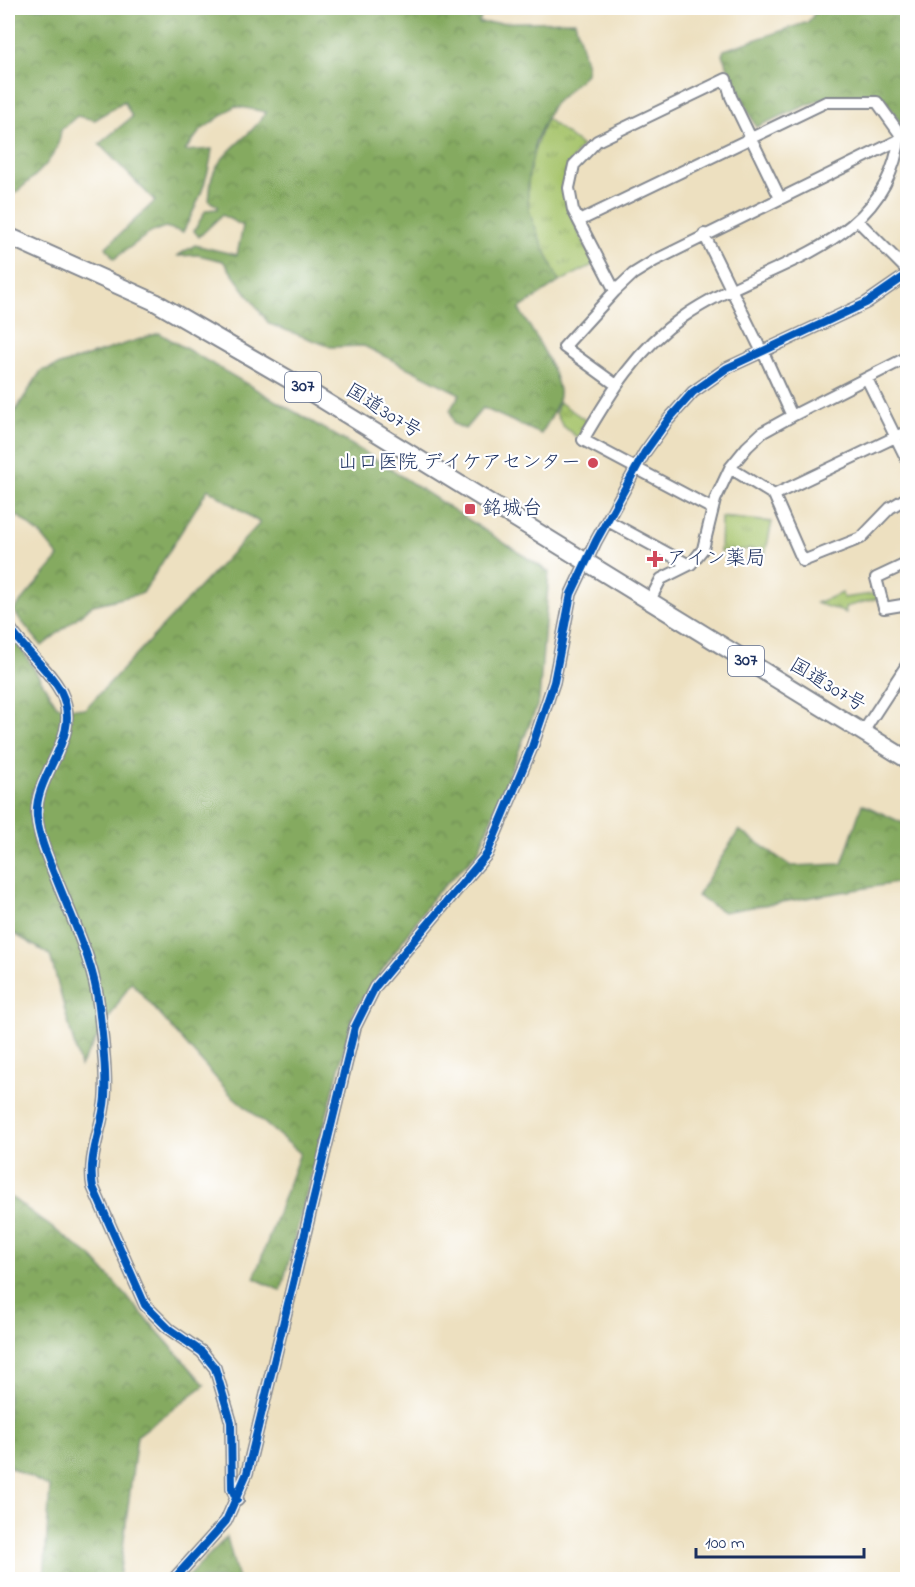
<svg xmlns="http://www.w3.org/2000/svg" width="915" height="1587" font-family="'Indie Flower','Klee One',sans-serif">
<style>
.forest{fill:url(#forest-crowns);stroke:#506c5f;stroke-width:1.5}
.park{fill:url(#park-tufts);stroke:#617a66;stroke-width:1.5}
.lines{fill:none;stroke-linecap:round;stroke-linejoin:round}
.minor-casing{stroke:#84888f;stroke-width:14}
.highway-casing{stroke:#84888f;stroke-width:20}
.minor{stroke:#fff;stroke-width:10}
.highway{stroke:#fff;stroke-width:16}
.cycleway-casing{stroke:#fff;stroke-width:11}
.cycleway{stroke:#0057b8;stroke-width:8}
.poi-dot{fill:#d1495b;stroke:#fff;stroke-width:2}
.labels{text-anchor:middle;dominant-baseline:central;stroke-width:4.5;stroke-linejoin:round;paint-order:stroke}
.shield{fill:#fff;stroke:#5f6d8e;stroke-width:1.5}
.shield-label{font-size:18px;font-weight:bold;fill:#1b2f5e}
.street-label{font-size:20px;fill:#1b2f5e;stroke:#fff}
.poi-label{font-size:20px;fill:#1b2f5e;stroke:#fff;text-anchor:start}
</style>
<defs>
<pattern id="forest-crowns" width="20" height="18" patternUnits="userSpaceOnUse" patternTransform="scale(1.5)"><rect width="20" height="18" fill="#85aa60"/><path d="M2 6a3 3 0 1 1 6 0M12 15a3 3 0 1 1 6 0" fill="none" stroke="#6c8b52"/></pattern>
<pattern id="park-tufts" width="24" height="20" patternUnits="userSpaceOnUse" patternTransform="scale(1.5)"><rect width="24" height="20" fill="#a7c56d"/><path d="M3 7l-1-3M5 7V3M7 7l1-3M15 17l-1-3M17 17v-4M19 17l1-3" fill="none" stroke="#87a05d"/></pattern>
</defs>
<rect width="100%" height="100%" fill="#fff"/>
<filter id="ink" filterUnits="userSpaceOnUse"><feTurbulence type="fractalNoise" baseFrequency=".0167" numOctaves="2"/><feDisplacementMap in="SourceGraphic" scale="12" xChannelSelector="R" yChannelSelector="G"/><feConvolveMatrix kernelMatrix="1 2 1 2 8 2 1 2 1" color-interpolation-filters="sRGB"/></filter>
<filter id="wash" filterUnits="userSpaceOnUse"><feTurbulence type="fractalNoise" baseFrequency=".008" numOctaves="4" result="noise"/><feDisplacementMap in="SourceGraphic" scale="24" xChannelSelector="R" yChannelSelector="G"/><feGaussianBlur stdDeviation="1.35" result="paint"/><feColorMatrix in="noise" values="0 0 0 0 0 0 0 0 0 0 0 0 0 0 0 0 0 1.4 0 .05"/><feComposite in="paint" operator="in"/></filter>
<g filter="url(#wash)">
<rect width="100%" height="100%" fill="#ede0c0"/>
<!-- forest -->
<path class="forest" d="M 8,8 L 210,8 L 233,11 L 233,8 L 484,8 L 479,23 L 575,21 L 587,66 L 586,74 L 552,106 L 535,142 L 530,212 L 559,282 L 519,309 C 532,330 555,366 559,390 C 561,403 548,423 541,434 L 483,408 L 465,429 L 454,424 L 450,410 L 460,394 L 364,346 L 331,347 L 269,324 L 223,261 L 198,255 L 177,256 L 195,245 L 237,255 L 243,226 L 222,215 L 199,237 L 194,231 L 206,210 L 217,209 L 218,206 L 209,201 C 210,193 210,185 212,177 C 221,150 253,136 266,112 L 235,106 L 200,131 L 185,151 L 212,149 C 209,179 197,205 183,232 L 165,227 L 151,232 L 114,259 L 106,247 L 155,201 L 99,144 L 132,117 L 124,101 L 95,120 L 77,116 L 61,130 C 59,161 30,180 8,199 Z
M 812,8 L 907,8 L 907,127 L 903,127 L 883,97 L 824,98 L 756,127 L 722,55 L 724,50 L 808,22 L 815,13 Z
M 159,333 L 364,452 L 549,572 L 539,701 L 478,852 L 433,897 L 354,1011 L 281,1291 L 254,1278 L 300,1153 L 230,1094 L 131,982 L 80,1066 L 50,955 L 8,930 L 8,627 L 57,706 L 85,709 L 260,523 L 208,489 L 143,593 L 93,605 L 42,646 L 13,611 L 59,557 L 41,535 L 18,516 L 8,525 L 8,422 L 41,371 Z
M 862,804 L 907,825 L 907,885 L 902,882 L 723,912 L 697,896 L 739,830 L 791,866 L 842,864 Z
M 8,1195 L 92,1257 L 205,1385 L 137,1436 L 119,1579 L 44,1579 L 50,1487 L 8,1466 Z
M 227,1537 L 238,1579 L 185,1579 Z"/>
<!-- park -->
<path class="park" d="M 547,119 L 582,146 C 547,184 576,226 595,264 L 559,282 C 550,259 537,236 530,213 C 523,185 534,143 547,119 Z
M 559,402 L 587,421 L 578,438 L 562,425 L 556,413 Z
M 721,517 L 772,522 L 765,555 L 753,549 L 720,552 Z
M 842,593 L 843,598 L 879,593 L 879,598 L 845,607 L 846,613 L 816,603 Z"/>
</g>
<g filter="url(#ink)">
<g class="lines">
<defs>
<path id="minor" d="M 857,220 L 908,271
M 579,221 L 826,102 L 877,102 L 900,134 C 887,252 762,261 683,317 C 637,349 611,392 583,440 L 711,508
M 704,234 L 762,352
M 615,291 L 573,210 L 569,188 L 574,165 L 597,141 L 726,79 L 731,97 L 780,198
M 763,352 L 792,416
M 867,379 L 908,462
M 615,384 L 564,347 L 615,291 L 633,274 L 654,261 L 899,140
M 730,468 L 774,495 L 803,561 L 861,538 L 890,508 L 908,497
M 774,495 L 908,431
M 608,521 L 689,565
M 908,563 L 876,578 L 884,608 L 908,604
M 649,602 L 661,579 L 691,564 L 703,549 L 715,500 L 730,468 L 747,447 L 763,432 L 792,416 L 908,357
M 8,625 C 22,650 48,667 61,692 C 84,739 33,773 37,817 C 39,838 48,858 56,878 C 72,919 94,962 99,1007 C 102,1035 107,1069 105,1097 C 103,1127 87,1157 93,1187 L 145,1305 L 169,1329 L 202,1352 L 215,1368 L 231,1422 L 232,1489 L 238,1500
M 863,732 L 908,663
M 173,1580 L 226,1521 L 247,1473 L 355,1027 L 375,987 L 487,854 L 532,747 L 554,682 L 571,594 L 596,541 L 645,452 L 668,420 L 693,392 L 727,368 L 866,303 L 908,274"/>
<path id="highway" d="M 8,236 L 155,302 L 297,384 L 908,760"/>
</defs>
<!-- minor casing -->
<use href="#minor" class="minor-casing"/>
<!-- highway casing -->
<use href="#highway" class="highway-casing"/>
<!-- minor -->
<use href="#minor" class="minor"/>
<!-- highway -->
<use href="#highway" class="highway"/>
<defs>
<path id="cycleway" d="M 8,625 C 22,650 48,667 61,692 C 84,739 33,773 37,817 C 39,838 48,858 56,878 C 72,919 94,962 99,1007 C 102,1035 107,1069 105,1097 C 103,1127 87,1157 93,1187 L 145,1305 L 169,1329 L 202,1352 L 215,1368 L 231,1422 L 232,1489 L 237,1500
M 173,1580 L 226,1521 L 247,1473 L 355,1027 L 375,987 L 487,854 L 532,747 L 554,682 L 571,594 L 596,541 L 645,452 L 668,420 L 693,392 L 727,368 L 866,303 L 908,274"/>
</defs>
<!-- cycleway casing -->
<use href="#cycleway" class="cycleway-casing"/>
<!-- cycleway -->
<use href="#cycleway" class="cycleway"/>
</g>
</g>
<!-- markers -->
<g class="poi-dot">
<circle cx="593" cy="463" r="6"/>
<rect x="464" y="503" width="12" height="12" rx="3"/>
<path d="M652 550h6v6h6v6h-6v6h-6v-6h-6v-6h6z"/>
</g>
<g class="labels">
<!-- shield labels -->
<g class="shield">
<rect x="285" y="372" width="36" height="30" rx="4.5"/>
<rect x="728" y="646" width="36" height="30" rx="4.5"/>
</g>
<g class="shield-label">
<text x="303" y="387">307</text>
<text x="746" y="661">307</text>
</g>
<!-- street labels -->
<g class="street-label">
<text transform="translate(383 412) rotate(32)">国道307号</text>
<text transform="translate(827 686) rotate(31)">国道307号</text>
</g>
<!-- poi labels -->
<g class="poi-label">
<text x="581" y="463" text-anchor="end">山口医院 デイケアセンター</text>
<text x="482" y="509">銘城台</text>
<text x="667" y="559">アイン薬局</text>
</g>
</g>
<!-- margin -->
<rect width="915" height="1587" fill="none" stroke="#fff" stroke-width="30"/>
<!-- scale -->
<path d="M696 1548v9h168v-9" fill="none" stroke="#1b2f5e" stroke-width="3"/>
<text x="705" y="1548" font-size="18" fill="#1b2f5e" stroke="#ffffff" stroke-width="4.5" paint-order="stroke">100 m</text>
</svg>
